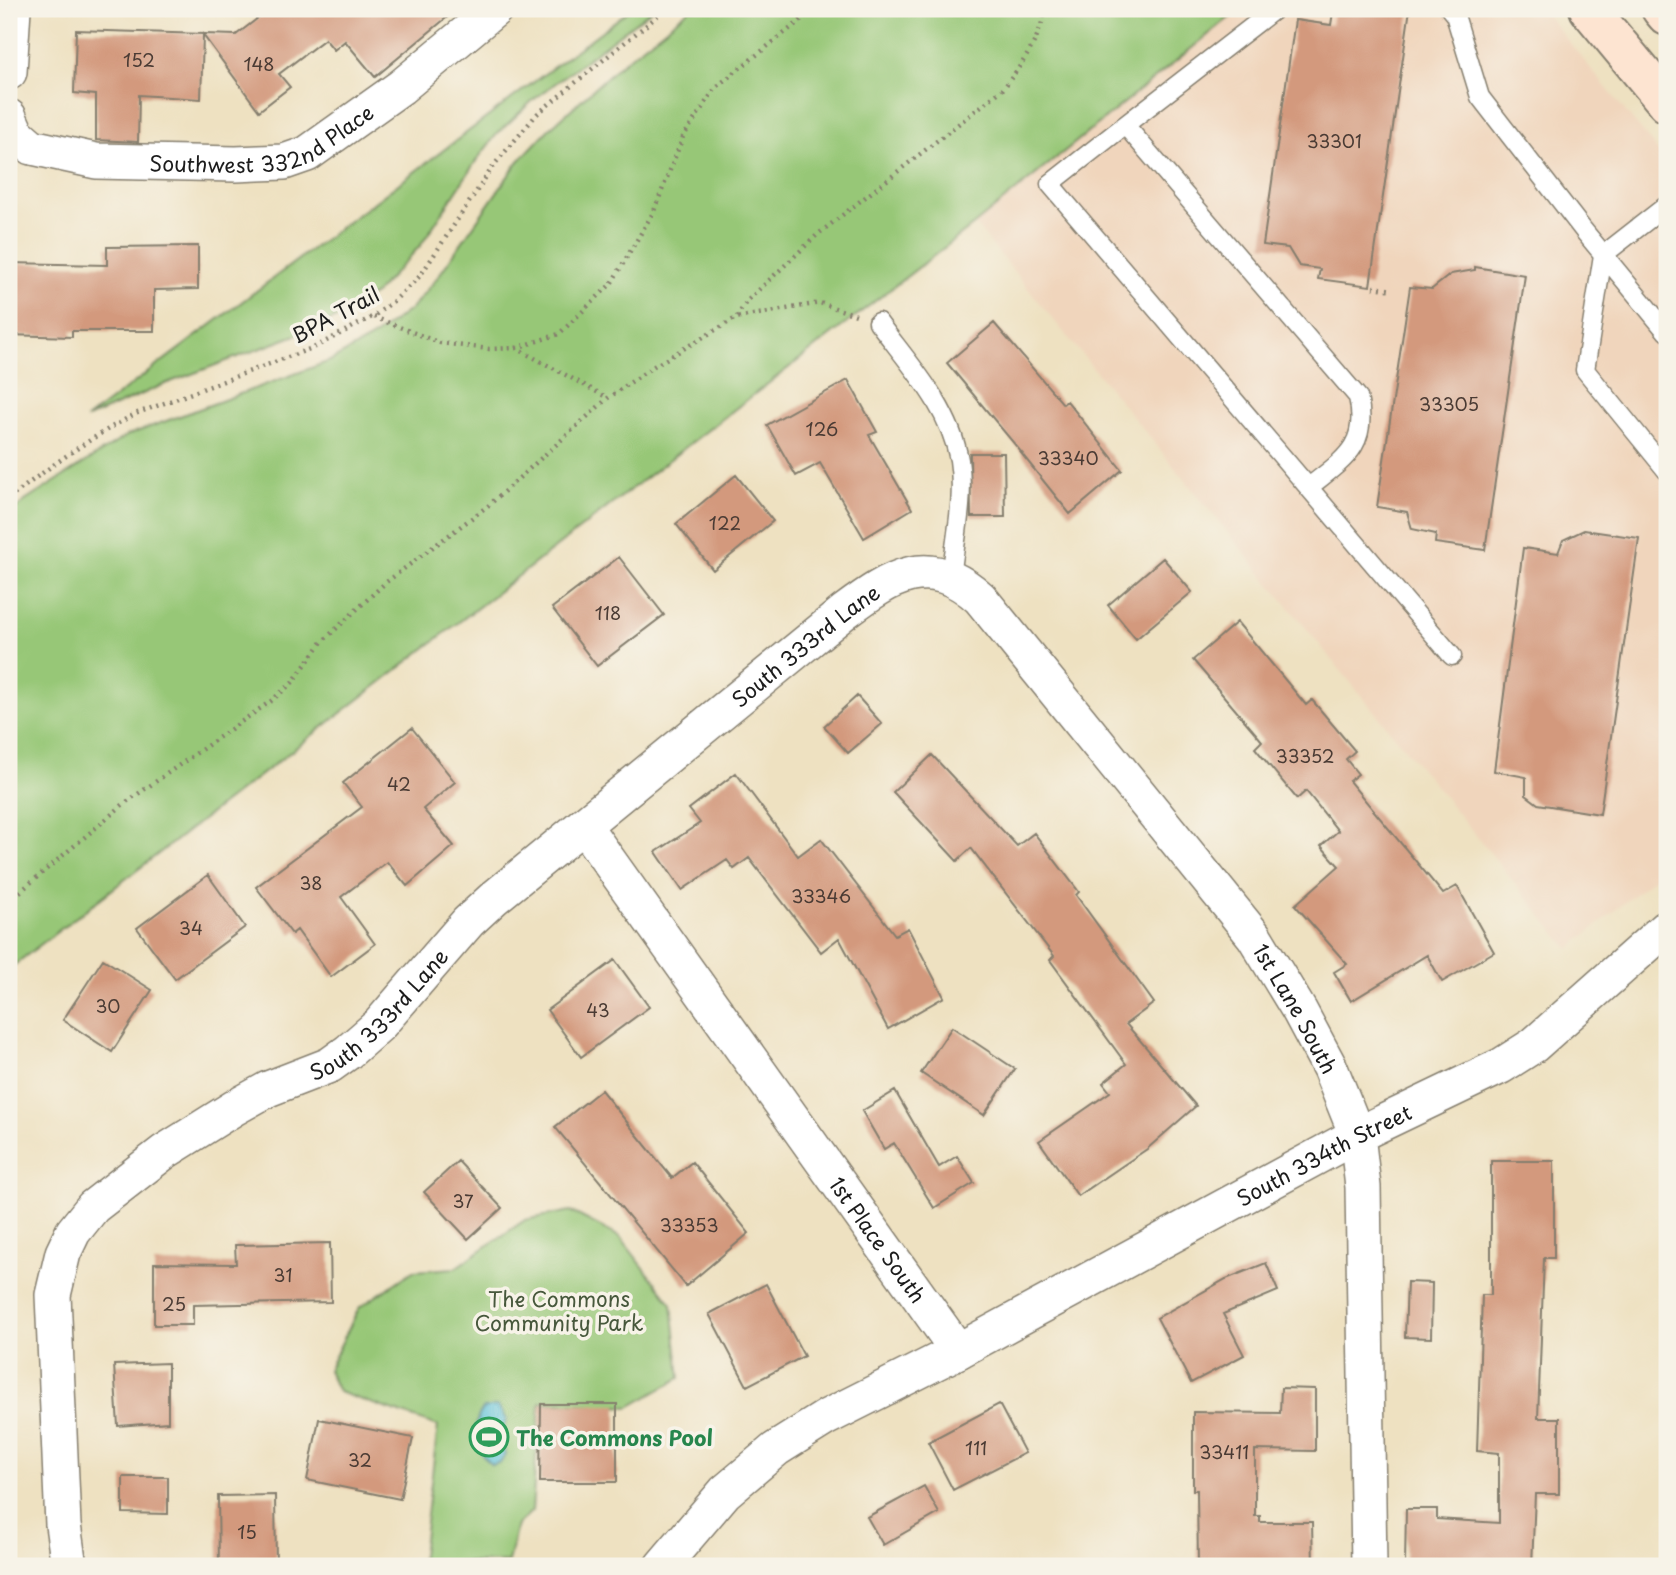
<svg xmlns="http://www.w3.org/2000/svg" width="1676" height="1575" font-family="'Playpen Sans',sans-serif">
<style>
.built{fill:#f0d5bc}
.green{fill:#97c777;stroke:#5a724a;stroke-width:2}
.water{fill:#5dc3db;stroke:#3c707c;stroke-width:2}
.building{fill:#d3997d}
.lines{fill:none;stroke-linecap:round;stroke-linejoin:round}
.service-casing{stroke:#857e6e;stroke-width:21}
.minor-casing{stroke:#857e6e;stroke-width:38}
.secondary-casing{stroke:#857e6e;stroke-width:42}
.path{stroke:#857e6e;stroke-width:4.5;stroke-dasharray:2 5;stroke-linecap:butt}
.service{stroke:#fff;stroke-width:18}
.minor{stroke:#fff;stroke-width:35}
.secondary{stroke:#fde4d1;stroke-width:38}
.labels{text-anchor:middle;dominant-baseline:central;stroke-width:7;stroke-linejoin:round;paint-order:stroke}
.number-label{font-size:18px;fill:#4a3b34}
.street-label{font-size:21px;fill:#1c1c1c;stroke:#f7f3e8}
.park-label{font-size:21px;fill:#47583c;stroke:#f7f3e8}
.leisure-label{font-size:21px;font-weight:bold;fill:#27864d;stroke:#f7f3e8;text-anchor:start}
</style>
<rect width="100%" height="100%" fill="#f7f3e8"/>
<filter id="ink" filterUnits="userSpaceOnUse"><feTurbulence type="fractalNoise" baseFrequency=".0143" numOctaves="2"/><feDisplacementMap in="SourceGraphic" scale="14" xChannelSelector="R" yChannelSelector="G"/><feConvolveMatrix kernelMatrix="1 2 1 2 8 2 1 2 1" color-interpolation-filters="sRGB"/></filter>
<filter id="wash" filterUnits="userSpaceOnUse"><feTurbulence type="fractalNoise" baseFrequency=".00686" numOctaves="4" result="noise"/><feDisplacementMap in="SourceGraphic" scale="28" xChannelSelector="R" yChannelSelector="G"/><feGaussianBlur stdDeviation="1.57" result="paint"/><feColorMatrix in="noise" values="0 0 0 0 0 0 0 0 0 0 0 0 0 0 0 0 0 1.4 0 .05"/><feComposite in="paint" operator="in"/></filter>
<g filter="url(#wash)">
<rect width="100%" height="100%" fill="#eee1c1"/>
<!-- built -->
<path class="built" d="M 1240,9 L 1542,9 L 1667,162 L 1667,867 L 1569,949 L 975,224 Z"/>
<!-- green -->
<path class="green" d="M 631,9 L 653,9 L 532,101 L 497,134 L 476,161 L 421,245 L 376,293 L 339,317 L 307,331 L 165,384 L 86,419 Z
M 690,9 L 1240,9 L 975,224 L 9,969 L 9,514 L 25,501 L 128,435 L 330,361 L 370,339 L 412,308 L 437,278 L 518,162 L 547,131 L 621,64 Z
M 570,1211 L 620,1237 L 672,1304 L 680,1378 L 629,1407 L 540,1402 L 532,1511 L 517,1525 L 508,1562 L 421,1563 L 438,1426 L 338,1392 L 328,1370 L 359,1308 L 413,1271 L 455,1268 L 525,1220 Z"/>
<!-- water -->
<path class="water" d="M 497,1406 L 507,1419 L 501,1435 L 505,1455 L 501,1462 L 492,1465 C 475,1454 470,1424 484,1408 Z"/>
<g id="blocks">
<!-- building -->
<path class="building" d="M 270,9 L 457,9 L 375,77 L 345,41 L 334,50 L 325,39 L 279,74 L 290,87 L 259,111 L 203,35 L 201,99 L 139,95 L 138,142 L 96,140 L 96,95 L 74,93 L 76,30 L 236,35 Z
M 1344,9 L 1410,9 L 1370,286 L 1318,279 L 1320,269 L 1299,266 L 1288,248 L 1263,245 L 1295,20 L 1331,25 L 1333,12 Z
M 198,246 L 198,289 L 154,290 L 154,331 L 72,331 L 72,337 L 9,335 L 9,263 L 107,265 L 107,247 Z
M 1475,267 L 1525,275 L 1485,550 L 1435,543 L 1436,534 L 1412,529 L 1407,512 L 1377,507 L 1410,287 L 1432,289 L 1451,274 L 1475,270 Z
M 994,323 L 1063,404 L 1067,401 L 1122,470 L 1070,514 L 1021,453 L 1022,453 L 947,363 Z
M 848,380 L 877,432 L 869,435 L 912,509 L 864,538 L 820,463 L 796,476 L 767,425 Z
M 970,453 L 1004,453 L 1005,517 L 971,517 Z
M 736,475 L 773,521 L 713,570 L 676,524 Z
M 1584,530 L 1639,538 L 1600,814 L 1538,804 L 1526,795 L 1526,777 L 1494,771 L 1523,548 L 1558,553 L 1563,540 Z
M 619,557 L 664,615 L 597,666 L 552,608 Z
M 1163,558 L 1192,592 L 1136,639 L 1108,605 Z
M 1237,622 L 1306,705 L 1312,700 L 1355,751 L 1346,759 L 1358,774 L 1349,781 L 1443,894 L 1457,886 L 1494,952 L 1442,982 L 1427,955 L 1351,1001 L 1334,972 L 1347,964 L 1295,905 L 1339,866 L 1321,846 L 1338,831 L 1306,791 L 1297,799 L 1255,748 L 1262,741 L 1193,660 Z
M 857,696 L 882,724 L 848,753 L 824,726 Z
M 412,728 L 455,782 L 423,809 L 454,846 L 407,886 L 387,862 L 341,897 L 375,944 L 331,977 L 297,930 L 292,934 L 256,887 L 362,807 L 343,783 Z
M 932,755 L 1017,846 L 1034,833 L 1079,892 L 1076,895 L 1154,1003 L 1126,1024 L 1196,1106 L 1147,1149 L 1078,1196 L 1039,1141 L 1110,1092 L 1103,1083 L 1126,1064 L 1050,960 L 1054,956 L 971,848 L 957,861 L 893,792 Z
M 736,773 L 798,856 L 821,839 L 895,935 L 908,928 L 944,997 L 888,1029 L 839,938 L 821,952 L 749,858 L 734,869 L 727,860 L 682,890 L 656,852 L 700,823 L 689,809 Z
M 208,875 L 245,927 L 175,979 L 137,928 Z
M 103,959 L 152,990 L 112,1052 L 63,1020 Z
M 615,960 L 649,1007 L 581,1057 L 547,1010 Z
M 952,1027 L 1015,1069 L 984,1115 L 921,1073 Z
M 601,1090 L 672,1178 L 692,1162 L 749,1233 L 686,1286 L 555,1127 Z
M 895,1091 L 939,1167 L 957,1156 L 974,1183 L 934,1208 L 894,1143 L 884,1149 L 862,1111 Z
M 458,1161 L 502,1208 L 468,1239 L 424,1192 Z
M 1491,1161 L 1554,1161 L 1554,1258 L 1544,1258 L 1538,1418 L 1559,1418 L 1559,1494 L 1535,1494 L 1532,1566 L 1405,1566 L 1406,1509 L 1437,1509 L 1437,1519 L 1499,1523 L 1499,1453 L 1477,1451 L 1482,1295 L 1491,1295 Z
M 330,1243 L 331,1302 L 193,1305 L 193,1325 L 154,1325 L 154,1263 L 236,1264 L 235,1245 Z
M 1266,1263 L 1278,1291 L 1223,1314 L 1244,1355 L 1191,1383 L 1157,1318 L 1226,1279 Z
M 1407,1282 L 1432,1283 L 1431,1338 L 1405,1337 Z
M 766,1284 L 804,1356 L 747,1386 L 709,1314 Z
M 168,1363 L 168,1422 L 118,1426 L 114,1365 Z
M 1281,1388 L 1315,1389 L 1315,1451 L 1255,1450 L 1255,1516 L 1260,1516 L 1260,1522 L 1312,1522 L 1313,1566 L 1198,1566 L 1197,1490 L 1193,1490 L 1193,1412 L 1280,1413 Z
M 541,1404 L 617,1404 L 617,1482 L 540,1482 Z
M 999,1404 L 1025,1453 L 953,1490 L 928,1442 Z
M 319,1419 L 413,1438 L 400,1499 L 307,1480 Z
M 123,1477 L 168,1477 L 168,1514 L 123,1513 Z
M 924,1486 L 939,1513 L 883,1545 L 867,1517 Z
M 275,1495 L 276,1566 L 219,1566 L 218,1496 Z"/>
</g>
</g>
<g filter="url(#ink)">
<use href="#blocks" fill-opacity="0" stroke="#857e6e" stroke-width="2"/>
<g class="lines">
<defs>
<path id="service" d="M 1275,9 L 1125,125 L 1358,397 C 1369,446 1344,459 1309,487
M 1450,9 L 1455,15 L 1480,97 L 1584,231 L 1667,332
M 1125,125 L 1050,184 L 1452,656
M 1603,255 L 1585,370 L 1667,471
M 1603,255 L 1667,205
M 878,322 C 909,364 950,407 959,460 C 965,498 955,540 951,578"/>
<g id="minor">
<path d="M 9,72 L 13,9"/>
<path id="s1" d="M 9,117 L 16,133 L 32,147 L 96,161 L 236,164 L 284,162 L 307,154 L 401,87 L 495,9"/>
<path id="s2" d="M 583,825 L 958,1351"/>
<path id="s3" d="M 69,1566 L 63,1525 L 53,1295 L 63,1253 L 73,1232 L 93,1207 L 164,1152 L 234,1108 L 268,1089 L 330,1065 L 348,1052 L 379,1025 L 468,922 L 494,898 L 844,612 C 892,576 929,552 980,598 L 1254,936 L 1299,1010 L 1330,1068 L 1357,1135 L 1363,1187 L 1369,1566"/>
<path id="s4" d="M 662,1566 L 725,1492 L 776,1449 L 827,1417 L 958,1351 L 1357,1135 L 1501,1066 L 1534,1045 L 1667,927"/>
</g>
<path id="secondary" d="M 1589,9 L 1667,103
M 1661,9 L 1667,16"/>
</defs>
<!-- service casing -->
<use href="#service" class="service-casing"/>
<!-- minor casing -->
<use href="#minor" class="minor-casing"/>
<!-- secondary casing -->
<use href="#secondary" class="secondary-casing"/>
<!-- path -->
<path class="path" d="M 1373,287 L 1393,290
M 374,317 L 440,343 L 489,349 L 516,348 L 608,398
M 737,317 L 746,302 L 817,235 L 1003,89 C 1022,64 1040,40 1045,9
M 516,348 L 559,334 L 611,284 L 654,211 L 683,137 L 716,87 L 815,9
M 9,499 C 48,467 90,438 135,414 L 315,347 L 374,316 L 396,299 L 420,276 L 494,165 L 537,114 L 666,9
M 9,901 L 125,803 L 271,701 L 292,683 L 322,642 L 385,583 L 489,505 L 608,398 L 654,366 L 736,318 L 820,303 L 856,315"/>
<!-- service -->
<use href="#service" class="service"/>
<!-- minor -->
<use href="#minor" class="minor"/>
<!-- secondary -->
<use href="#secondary" class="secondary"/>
</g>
</g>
<!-- icons -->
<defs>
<symbol id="stadium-ring" viewBox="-11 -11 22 22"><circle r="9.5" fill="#f7f3e8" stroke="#2e9e5b" stroke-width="1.5"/><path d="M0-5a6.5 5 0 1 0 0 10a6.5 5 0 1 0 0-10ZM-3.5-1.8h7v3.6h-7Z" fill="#2e9e5b"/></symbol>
</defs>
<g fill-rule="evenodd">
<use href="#stadium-ring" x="467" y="1415" width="44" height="44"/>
</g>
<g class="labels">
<!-- number labels -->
<g class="number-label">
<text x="139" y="59">152</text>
<text x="259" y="63">148</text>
<text x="1334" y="140">33301</text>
<text x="1449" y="403">33305</text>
<text x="822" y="428">126</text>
<text x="1068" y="457">33340</text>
<text x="725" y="522">122</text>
<text x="608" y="612">118</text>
<text x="1305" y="755">33352</text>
<text x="399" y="783">42</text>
<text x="311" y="882">38</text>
<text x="821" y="895">33346</text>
<text x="191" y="927">34</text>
<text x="108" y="1005">30</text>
<text x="598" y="1009">43</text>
<text x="463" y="1200">37</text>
<text x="689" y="1224">33353</text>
<text x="283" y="1274">31</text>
<text x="174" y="1303">25</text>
<text x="976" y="1447">111</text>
<text x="1224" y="1451">33411</text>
<text x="360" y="1459">32</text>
<text x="247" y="1531">15</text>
</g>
<!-- street labels -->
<g class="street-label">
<text stroke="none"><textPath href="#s1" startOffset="276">Southwest 332nd Place</textPath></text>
<text transform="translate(335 314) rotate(-28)">BPA Trail</text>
<text stroke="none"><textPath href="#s3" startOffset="1284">South 333rd Lane</textPath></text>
<text stroke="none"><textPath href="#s3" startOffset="2007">1st Lane South</textPath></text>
<text stroke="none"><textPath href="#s3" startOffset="718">South 333rd Lane</textPath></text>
<text stroke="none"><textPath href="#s4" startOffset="786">South 334th Street</textPath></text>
<text stroke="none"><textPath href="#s2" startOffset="509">1st Place South</textPath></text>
</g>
<!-- park labels -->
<g class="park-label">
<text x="559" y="1298">The Commons<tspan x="559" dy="24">Community Park</tspan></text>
</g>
<!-- leisure labels -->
<g class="leisure-label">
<text x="516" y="1437">The Commons Pool</text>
</g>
</g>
<!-- margin -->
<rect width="1676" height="1575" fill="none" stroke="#f7f3e8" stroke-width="35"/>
</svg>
